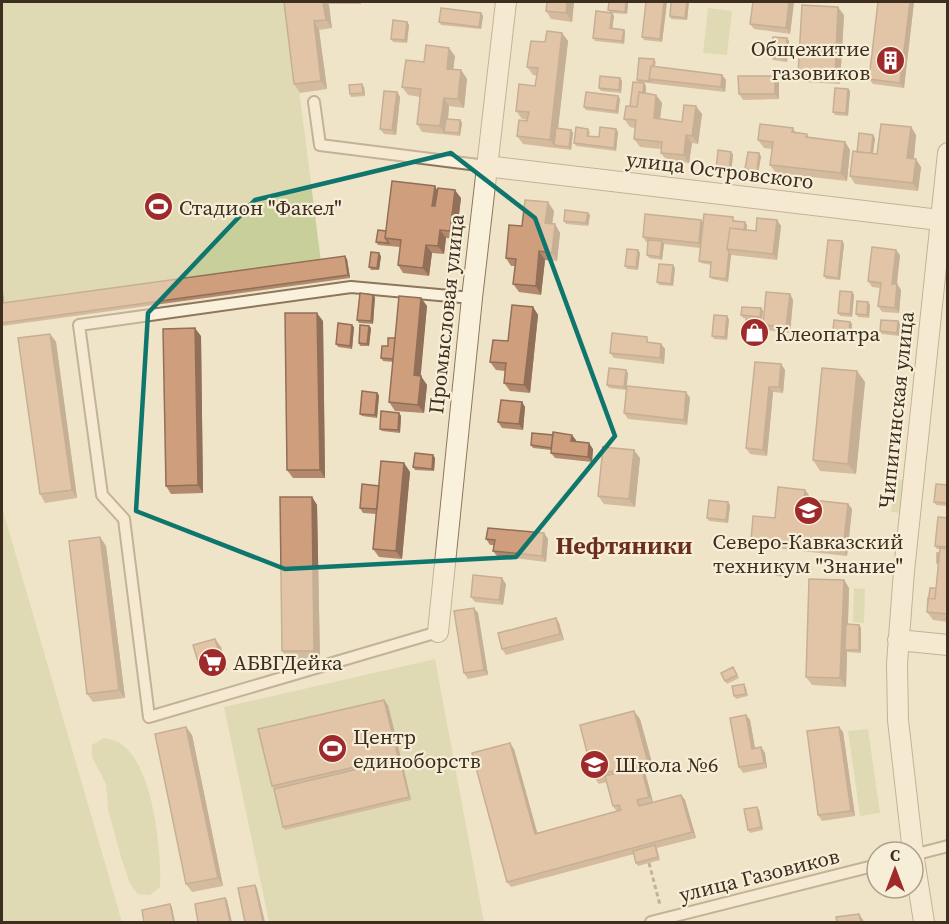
<svg xmlns="http://www.w3.org/2000/svg" width="949" height="924" font-family="'Source Serif 4',serif">
<style>
.green{fill:#c9cf9b}
.lines{fill:none;stroke-linecap:round;stroke-linejoin:round}
.service-casing{stroke:#8d765c;stroke-width:14}
.minor-casing{stroke:#8d765c;stroke-width:22}
.path{stroke:#8d765c;stroke-width:3;stroke-dasharray:4.5 3;stroke-linecap:butt}
.service{stroke:#faf1dc;stroke-width:10}
.minor{stroke:#faf1dc;stroke-width:20}
.wall{fill:#b2896c}
.shaded-wall{fill:#916f58}
.building{fill:#cf9f7d;stroke:#916f58;stroke-width:1.5}
.marked{fill:none;stroke:#0f766e;stroke-width:4.5;stroke-linejoin:round}
.labels{text-anchor:middle;dominant-baseline:central;stroke-width:4.5;stroke-linejoin:round;paint-order:stroke}
.poi-label{font-size:21px;fill:#3d2e20;stroke:#f7eed8;text-anchor:start}
.street-label{font-size:21px;fill:#3d2e20;stroke:#f7eed8}
.quarter-label{font-size:24px;font-weight:bold;fill:#6b2e1e;stroke:#f7eed8}
</style>
<rect width="100%" height="100%" fill="#f0e4c8"/>
<!-- green -->
<path class="green" d="M 2,2 L 288,2 L 321,262 L 5,306 L 2,283 Z
M 708,8 L 732,11 L 727,55 L 703,53 Z
M 895,479 L 906,480 L 902,513 L 891,512 Z
M 2,507 L 122,922 L 2,922 Z
M 854,588 L 865,589 L 864,623 L 853,622 Z
M 435,659 L 484,922 L 269,922 L 224,707 Z
M 868,729 L 880,813 L 860,816 L 848,731 Z
M 104,738 C 109,739 114,740 118,742 C 153,760 162,852 160,887 L 150,895 L 138,894 L 130,884 L 121,857 L 108,809 L 106,784 L 92,757 L 92,745 Z"/>
<g class="lines">
<defs>
<path id="service" d="M 314,102 L 320,145 L 486,166
M 438,632 L 149,717 L 124,519 L 102,495 L 79,325 L 351,287 L 472,298
M 913,855 L 948,846
M 651,922 L 877,865"/>
<path id="minor" d="M 486,166 L 948,221
M 438,632 L 472,298 L 506,2
M 898,640 L 948,645
M 913,852 L 898,720 L 897,664 L 904,571 L 948,153
M 913,853 L 924,922"/>
</defs>
<!-- service casing -->
<use href="#service" class="service-casing"/>
<!-- minor casing -->
<use href="#minor" class="minor-casing"/>
<!-- path -->
<path class="path" d="M 649,863 L 660,905"/>
<!-- service -->
<use href="#service" class="service"/>
<!-- minor -->
<use href="#minor" class="minor"/>
</g>
<!-- wall -->
<path class="wall" d="M 284,2 L 361,2 L 361,4 L 328,4 L 332,28 L 319,30 L 327,89 L 300,93 L 294,84 Z
M 574,2 L 572,22 L 551,19 L 546,11 Z
M 609,2 L 628,2 L 628,3 L 627,14 L 610,13 L 608,10 Z
M 646,2 L 667,2 L 662,42 L 644,40 L 642,37 Z
M 671,2 L 689,2 L 687,20 L 671,19 L 670,16 Z
M 753,2 L 794,2 L 790,34 L 754,29 L 750,24 Z
M 878,2 L 914,2 L 904,88 L 873,84 L 869,79 Z
M 481,13 L 483,16 L 481,29 L 441,25 L 439,22 Z
M 612,13 L 614,16 L 612,28 L 624,30 L 625,32 L 624,44 L 595,41 L 593,38 Z
M 844,15 L 840,84 L 803,82 L 798,74 Z
M 407,22 L 409,25 L 407,43 L 393,42 L 391,39 Z
M 562,33 L 568,41 L 558,129 L 571,130 L 573,133 L 571,150 L 523,144 L 517,136 L 528,120 L 522,119 L 516,111 L 535,86 L 537,76 L 533,75 L 527,67 L 545,42 Z
M 787,38 L 789,41 L 787,62 L 773,60 L 771,57 Z
M 455,56 L 453,70 L 461,70 L 467,79 L 464,108 L 449,106 L 448,119 L 460,120 L 462,123 L 460,136 L 422,132 L 417,124 L 420,97 L 408,95 L 402,87 L 424,62 Z
M 654,59 L 656,62 L 655,67 L 722,75 L 726,80 L 725,92 L 639,82 L 637,80 Z
M 775,76 L 779,81 L 779,99 L 743,100 L 739,94 Z
M 622,81 L 621,93 L 601,91 L 599,88 Z
M 644,83 L 646,86 L 646,93 L 656,95 L 662,103 L 660,119 L 682,122 L 702,114 L 698,144 L 692,143 L 689,163 L 667,161 L 661,153 L 661,149 L 640,147 L 634,139 L 635,128 L 630,127 L 624,119 L 630,106 Z
M 364,87 L 365,96 L 351,97 L 350,94 Z
M 848,89 L 850,91 L 848,116 L 835,115 L 833,112 Z
M 397,92 L 400,97 L 396,135 L 384,134 L 380,129 Z
M 618,96 L 620,99 L 618,114 L 586,110 L 584,107 Z
M 911,127 L 916,135 L 914,159 L 921,167 L 918,191 L 855,184 L 850,176 L 857,152 L 875,138 L 873,154 L 877,154 Z
M 793,128 L 796,133 L 807,134 L 809,138 L 845,142 L 850,150 L 847,181 L 776,173 L 770,165 L 772,149 L 764,148 L 758,140 Z
M 588,129 L 590,132 L 589,136 L 599,137 L 616,129 L 618,132 L 616,151 L 576,146 L 574,143 Z
M 733,154 L 731,175 L 718,173 L 716,170 Z
M 761,156 L 758,174 L 747,172 L 745,169 Z
M 435,186 L 437,190 L 461,198 L 456,239 L 446,238 L 444,254 L 432,253 L 429,276 L 403,273 L 398,265 L 400,247 L 378,245 L 376,242 L 386,231 Z
M 554,211 L 552,224 L 555,224 L 560,233 L 557,261 L 545,260 L 541,295 L 519,292 L 513,284 L 515,266 L 511,266 L 506,258 L 522,226 Z
M 588,213 L 590,215 L 588,226 L 566,224 L 564,221 Z
M 701,220 L 703,222 L 735,220 L 747,225 L 747,230 L 756,231 L 777,220 L 781,226 L 777,260 L 731,255 L 728,282 L 712,279 L 710,277 L 711,265 L 701,263 L 699,261 L 700,248 L 664,244 L 662,260 L 649,258 L 647,255 L 648,242 L 646,242 L 643,237 Z
M 842,241 L 844,244 L 840,280 L 826,279 L 824,276 Z
M 638,250 L 640,253 L 638,270 L 627,269 L 625,266 Z
M 900,255 L 897,284 L 901,290 L 899,313 L 882,312 L 878,306 L 880,288 L 872,287 L 868,281 Z
M 381,256 L 379,270 L 371,270 L 369,267 Z
M 347,259 L 350,278 L 2,326 L 2,283 L 4,303 Z
M 675,268 L 673,286 L 659,285 L 657,282 Z
M 852,292 L 854,295 L 852,317 L 840,316 L 838,313 Z
M 790,294 L 793,300 L 790,333 L 766,330 L 763,325 Z
M 375,297 L 373,324 L 359,323 L 357,320 Z
M 421,298 L 427,306 L 420,376 L 427,385 L 424,413 L 395,411 L 389,402 L 393,362 L 383,361 L 381,358 L 395,338 Z
M 870,305 L 869,318 L 858,317 L 856,314 Z
M 533,307 L 538,315 L 530,393 L 510,391 L 504,383 L 505,371 L 496,370 L 490,362 L 508,341 Z
M 761,308 L 763,311 L 762,320 L 743,318 L 741,315 Z
M 729,319 L 727,340 L 714,339 L 712,336 Z
M 323,321 L 325,478 L 293,478 L 287,470 Z
M 898,321 L 900,324 L 899,336 L 882,334 L 880,331 Z
M 850,322 L 852,324 L 851,335 L 835,333 L 833,330 Z
M 762,323 L 760,341 L 747,339 L 745,336 Z
M 369,326 L 371,328 L 369,346 L 360,346 L 359,343 Z
M 354,327 L 352,349 L 338,347 L 336,344 Z
M 50,334 L 56,342 L 77,498 L 45,503 L 40,494 Z
M 201,336 L 203,493 L 171,494 L 166,486 Z
M 651,342 L 661,344 L 665,349 L 664,364 L 614,358 L 610,353 Z
M 755,362 L 781,364 L 785,370 L 783,393 L 773,392 L 767,456 L 750,454 L 746,448 Z
M 857,371 L 865,382 L 856,474 L 820,471 L 813,460 Z
M 628,373 L 627,386 L 686,392 L 690,398 L 687,425 L 628,419 L 624,413 L 626,390 L 609,388 L 607,385 Z
M 379,395 L 377,418 L 362,416 L 360,414 Z
M 522,402 L 525,407 L 523,430 L 502,428 L 498,422 Z
M 399,413 L 401,416 L 400,433 L 382,431 L 380,429 Z
M 576,440 L 576,442 L 593,449 L 592,462 L 555,458 L 551,453 L 551,450 L 533,448 L 531,445 Z
M 433,455 L 435,458 L 434,471 L 415,470 L 413,467 Z
M 640,458 L 635,507 L 604,504 L 598,496 Z
M 404,463 L 410,472 L 402,559 L 379,557 L 373,549 L 376,514 L 363,513 L 360,508 L 379,486 Z
M 948,485 L 948,506 L 936,505 L 934,502 Z
M 809,495 L 808,500 L 848,504 L 852,509 L 847,556 L 755,546 L 751,541 L 775,518 Z
M 312,497 L 317,505 L 320,659 L 288,659 L 282,651 Z
M 730,505 L 728,523 L 709,521 L 707,518 Z
M 948,518 L 948,622 L 933,620 L 927,612 L 936,588 L 938,565 L 937,563 L 940,549 L 937,549 L 935,546 Z
M 544,533 L 548,539 L 546,562 L 497,556 L 493,551 L 494,545 L 490,545 L 486,539 Z
M 100,537 L 106,546 L 125,698 L 93,702 L 87,694 Z
M 792,568 L 791,577 L 776,576 L 774,573 Z
M 844,580 L 849,588 L 848,624 L 859,625 L 861,628 L 861,653 L 847,652 L 846,687 L 812,685 L 806,677 Z
M 506,584 L 503,605 L 475,602 L 471,597 Z
M 478,613 L 488,675 L 468,679 L 464,673 Z
M 556,618 L 559,623 L 564,640 L 506,655 L 502,649 Z
M 221,647 L 227,670 L 206,676 L 200,668 Z
M 733,667 L 739,678 L 727,684 L 725,681 Z
M 746,687 L 748,696 L 736,699 L 734,696 Z
M 388,705 L 411,800 L 285,830 L 283,827 L 274,789 L 272,786 Z
M 746,715 L 750,720 L 755,748 L 761,747 L 765,753 L 767,768 L 743,773 L 739,767 Z
M 640,719 L 654,770 L 645,772 L 653,802 L 681,795 L 685,800 L 696,838 L 657,848 L 660,860 L 638,866 L 636,863 L 634,854 L 511,887 L 507,882 L 514,749 L 537,833 L 617,812 L 613,806 L 607,782 L 599,784 L 593,776 Z
M 186,727 L 192,735 L 223,886 L 192,892 L 186,884 Z
M 839,727 L 843,732 L 855,816 L 822,821 L 818,815 Z
M 759,810 L 763,830 L 750,833 L 748,830 Z"/>
<!-- shaded-wall -->
<path class="shaded-wall" d="M 323,2 L 326,2 L 329,5 L 332,28 L 326,20 Z
M 567,2 L 574,2 L 572,22 L 566,13 Z
M 626,2 L 628,3 L 627,14 L 625,12 Z
M 664,2 L 667,2 L 662,42 L 660,39 Z
M 687,2 L 689,2 L 687,20 L 685,18 Z
M 789,2 L 794,2 L 790,34 L 786,28 Z
M 910,2 L 914,2 L 904,88 L 900,83 Z
M 838,7 L 844,15 L 840,84 L 835,76 Z
M 481,13 L 483,16 L 481,29 L 479,27 Z
M 612,13 L 614,16 L 612,31 L 610,28 Z
M 314,21 L 319,30 L 327,89 L 321,81 Z
M 407,22 L 409,25 L 407,43 L 405,40 Z
M 624,30 L 625,32 L 624,44 L 622,41 Z
M 562,33 L 568,41 L 556,145 L 554,145 L 550,140 Z
M 787,38 L 789,41 L 787,62 L 785,59 Z
M 449,48 L 455,56 L 452,77 L 447,69 Z
M 461,70 L 467,79 L 464,108 L 458,99 Z
M 722,75 L 726,80 L 725,92 L 721,87 Z
M 775,76 L 779,81 L 779,99 L 775,94 Z
M 620,78 L 622,81 L 621,93 L 619,90 Z
M 644,83 L 646,86 L 643,115 L 641,113 Z
M 362,84 L 364,87 L 365,96 L 363,93 Z
M 848,89 L 850,91 L 848,116 L 846,113 Z
M 397,92 L 400,97 L 396,135 L 392,130 Z
M 656,95 L 662,103 L 659,126 L 654,118 Z
M 618,96 L 620,99 L 618,114 L 616,111 Z
M 444,98 L 449,106 L 447,132 L 444,132 L 440,126 Z
M 696,106 L 702,114 L 698,144 L 692,136 Z
M 460,120 L 462,123 L 460,136 L 459,133 Z
M 911,127 L 916,135 L 913,166 L 907,158 Z
M 616,129 L 618,132 L 616,151 L 614,148 Z
M 571,130 L 573,133 L 571,150 L 569,147 Z
M 686,135 L 692,143 L 689,163 L 684,155 Z
M 873,135 L 875,138 L 872,161 L 871,158 Z
M 845,142 L 850,150 L 847,181 L 841,173 Z
M 731,152 L 733,154 L 731,175 L 729,172 Z
M 759,153 L 761,156 L 758,174 L 757,171 Z
M 916,159 L 921,167 L 918,191 L 913,183 Z
M 435,186 L 440,195 L 438,214 L 432,206 Z
M 455,190 L 461,198 L 456,239 L 450,231 Z
M 548,202 L 554,211 L 551,232 L 545,223 Z
M 588,213 L 590,215 L 588,226 L 586,223 Z
M 701,220 L 705,225 L 702,248 L 699,243 Z
M 777,220 L 781,226 L 777,260 L 773,254 Z
M 745,222 L 747,225 L 746,235 L 744,232 Z
M 555,224 L 560,233 L 557,261 L 552,253 Z
M 440,230 L 446,238 L 444,254 L 438,246 Z
M 662,241 L 664,244 L 662,260 L 660,257 Z
M 842,241 L 844,244 L 840,280 L 838,278 Z
M 426,245 L 432,253 L 429,276 L 423,268 Z
M 638,250 L 640,253 L 638,270 L 636,267 Z
M 896,250 L 900,255 L 896,289 L 892,284 Z
M 539,251 L 545,260 L 541,295 L 536,286 Z
M 729,252 L 731,255 L 728,282 L 726,279 Z
M 379,253 L 381,256 L 379,270 L 377,268 Z
M 345,256 L 347,259 L 350,278 L 348,275 Z
M 673,265 L 675,268 L 673,286 L 671,284 Z
M 2,283 L 5,306 L 3,303 Z
M 897,284 L 901,290 L 899,313 L 895,308 Z
M 852,292 L 854,295 L 852,317 L 850,314 Z
M 790,294 L 793,300 L 790,333 L 786,327 Z
M 373,295 L 375,297 L 373,324 L 371,321 Z
M 421,298 L 427,306 L 420,384 L 414,375 Z
M 868,302 L 870,305 L 869,318 L 867,315 Z
M 533,307 L 538,315 L 530,393 L 524,385 Z
M 761,308 L 763,311 L 762,320 L 760,317 Z
M 317,313 L 323,321 L 325,478 L 320,470 Z
M 727,316 L 729,319 L 727,340 L 725,337 Z
M 760,320 L 762,323 L 760,341 L 758,338 Z
M 898,321 L 900,324 L 899,336 L 897,333 Z
M 850,322 L 852,324 L 851,335 L 849,332 Z
M 352,325 L 354,327 L 352,349 L 350,346 Z
M 369,326 L 371,328 L 369,346 L 367,344 Z
M 195,328 L 201,336 L 203,493 L 198,485 Z
M 50,334 L 56,342 L 77,498 L 72,490 Z
M 661,344 L 665,349 L 664,364 L 660,358 Z
M 781,364 L 785,370 L 783,393 L 779,387 Z
M 626,370 L 628,373 L 626,390 L 624,387 Z
M 857,371 L 865,382 L 856,474 L 848,464 Z
M 421,376 L 427,385 L 424,413 L 418,405 Z
M 769,387 L 773,392 L 767,456 L 763,450 Z
M 686,392 L 690,398 L 687,425 L 684,420 Z
M 377,393 L 379,395 L 377,418 L 375,415 Z
M 522,402 L 525,407 L 523,430 L 519,424 Z
M 399,413 L 401,416 L 400,433 L 398,430 Z
M 572,435 L 576,440 L 575,447 L 571,441 Z
M 589,443 L 593,449 L 592,462 L 588,457 Z
M 634,450 L 640,458 L 635,507 L 629,499 Z
M 433,455 L 435,458 L 434,471 L 432,469 Z
M 404,463 L 410,472 L 402,559 L 396,551 Z
M 805,490 L 809,495 L 808,505 L 804,499 Z
M 312,497 L 317,505 L 320,659 L 314,651 Z
M 728,502 L 730,505 L 728,523 L 726,520 Z
M 848,504 L 852,509 L 847,556 L 843,550 Z
M 544,533 L 548,539 L 546,562 L 542,556 Z
M 100,537 L 106,546 L 125,698 L 119,690 Z
M 790,565 L 792,568 L 791,577 L 789,574 Z
M 502,578 L 506,584 L 503,605 L 499,600 Z
M 844,580 L 849,588 L 847,650 L 845,650 L 847,652 L 846,687 L 840,678 Z
M 474,608 L 478,613 L 488,675 L 484,670 Z
M 556,618 L 559,623 L 564,640 L 560,634 Z
M 859,625 L 861,628 L 861,653 L 859,650 Z
M 215,639 L 221,647 L 227,670 L 222,661 Z
M 384,700 L 388,705 L 402,762 L 398,757 Z
M 634,711 L 640,719 L 654,770 L 648,762 Z
M 746,715 L 750,720 L 756,754 L 752,749 Z
M 186,727 L 192,735 L 223,886 L 218,878 Z
M 839,727 L 843,732 L 855,816 L 851,811 Z
M 510,743 L 514,749 L 539,839 L 535,834 Z
M 761,747 L 765,753 L 767,768 L 764,763 Z
M 400,759 L 402,762 L 411,800 L 409,797 Z
M 641,767 L 645,772 L 653,802 L 649,797 Z
M 681,795 L 685,800 L 696,838 L 692,832 Z
M 757,807 L 759,810 L 763,830 L 761,827 Z
M 255,885 L 257,888 L 265,922 L 263,922 Z
M 225,898 L 227,900 L 232,922 L 230,922 Z
M 170,904 L 172,907 L 175,922 L 174,922 Z
M 859,914 L 863,920 L 864,922 L 861,922 Z"/>
<!-- building -->
<path class="building" d="M 284,2 L 323,2 L 326,20 L 314,21 L 321,81 L 294,84 Z
M 547,2 L 567,2 L 566,13 L 546,11 Z
M 609,2 L 626,2 L 625,12 L 608,10 Z
M 646,2 L 664,2 L 660,39 L 642,37 Z
M 671,2 L 687,2 L 685,18 L 670,16 Z
M 753,2 L 789,2 L 786,28 L 750,24 Z
M 878,2 L 910,2 L 900,83 L 869,79 Z
M 802,5 L 838,7 L 835,76 L 798,74 Z
M 441,8 L 481,13 L 479,27 L 439,22 Z
M 596,11 L 612,13 L 610,28 L 624,30 L 622,41 L 593,38 Z
M 393,20 L 407,22 L 405,40 L 391,39 Z
M 547,31 L 562,33 L 550,140 L 517,136 L 519,120 L 527,121 L 529,112 L 516,111 L 519,84 L 535,86 L 538,68 L 527,67 L 531,41 L 545,42 Z
M 773,37 L 787,38 L 785,59 L 771,57 Z
M 426,45 L 449,48 L 447,69 L 461,70 L 458,99 L 444,98 L 440,126 L 417,124 L 421,89 L 402,87 L 406,60 L 424,62 Z
M 639,58 L 654,59 L 653,66 L 651,66 L 649,79 L 651,81 L 637,80 Z
M 651,66 L 722,75 L 721,87 L 649,79 Z
M 600,76 L 620,78 L 619,90 L 599,88 Z
M 738,76 L 775,76 L 775,94 L 739,94 Z
M 633,82 L 644,83 L 643,93 L 639,92 L 637,107 L 630,106 Z
M 362,84 L 363,93 L 350,94 L 349,85 Z
M 835,88 L 848,89 L 846,113 L 833,112 Z
M 384,91 L 397,92 L 392,130 L 380,129 Z
M 586,92 L 618,96 L 616,111 L 584,107 Z
M 639,92 L 656,95 L 654,118 L 682,122 L 684,105 L 696,106 L 692,136 L 686,135 L 684,155 L 661,153 L 662,142 L 634,139 L 636,120 L 624,119 L 626,106 L 637,107 Z
M 446,119 L 460,120 L 459,133 L 444,132 Z
M 760,124 L 793,128 L 792,132 L 807,134 L 806,137 L 845,142 L 841,173 L 770,165 L 773,142 L 758,140 Z
M 881,124 L 911,127 L 907,158 L 916,159 L 913,183 L 850,176 L 853,151 L 877,154 Z
M 576,127 L 588,129 L 587,136 L 599,137 L 600,127 L 616,129 L 614,148 L 574,143 Z
M 556,128 L 571,130 L 569,147 L 554,145 Z
M 859,133 L 873,135 L 871,153 L 857,152 Z
M 718,150 L 731,152 L 729,172 L 716,170 Z
M 748,152 L 759,153 L 757,171 L 745,169 Z
M 392,181 L 435,186 L 432,206 L 435,206 L 438,188 L 455,190 L 450,231 L 440,230 L 438,246 L 426,245 L 423,268 L 398,265 L 401,240 L 385,238 Z
M 525,200 L 548,202 L 545,223 L 555,224 L 552,253 L 539,251 L 536,286 L 513,284 L 516,259 L 506,258 L 509,225 L 522,226 Z
M 565,210 L 588,213 L 586,223 L 564,221 Z
M 645,214 L 701,220 L 699,243 L 643,237 Z
M 704,214 L 733,217 L 733,221 L 745,222 L 744,230 L 730,228 L 727,249 L 729,252 L 726,279 L 710,277 L 711,262 L 699,261 Z
M 757,218 L 777,220 L 773,254 L 727,249 L 730,228 L 756,231 Z
M 378,230 L 386,231 L 385,238 L 389,243 L 376,242 Z
M 648,240 L 662,241 L 660,257 L 647,255 Z
M 828,240 L 842,241 L 838,278 L 824,276 Z
M 872,247 L 896,250 L 892,284 L 897,284 L 895,308 L 878,306 L 881,283 L 868,281 Z
M 627,249 L 638,250 L 636,267 L 625,266 Z
M 371,252 L 379,253 L 377,268 L 369,267 Z
M 345,256 L 348,275 L 2,323 L 2,294 L 3,303 Z
M 659,264 L 673,265 L 671,284 L 657,282 Z
M 840,291 L 852,292 L 850,314 L 838,313 Z
M 766,292 L 790,294 L 786,327 L 763,325 Z
M 360,293 L 373,295 L 371,321 L 357,320 Z
M 399,296 L 421,298 L 414,375 L 421,376 L 418,405 L 389,402 Z
M 857,301 L 868,302 L 867,315 L 856,314 Z
M 512,305 L 533,307 L 524,385 L 504,383 L 506,363 L 490,362 L 493,340 L 508,341 Z
M 742,307 L 761,308 L 760,317 L 741,315 Z
M 285,313 L 317,313 L 320,470 L 287,470 Z
M 714,315 L 727,316 L 725,337 L 712,336 Z
M 746,319 L 760,320 L 758,338 L 745,336 Z
M 834,320 L 850,322 L 849,332 L 833,330 Z
M 881,320 L 898,321 L 897,333 L 880,331 Z
M 338,323 L 352,325 L 350,346 L 336,344 Z
M 360,325 L 369,326 L 367,344 L 359,343 Z
M 195,328 L 198,485 L 166,486 L 163,329 Z
M 612,333 L 647,337 L 647,342 L 661,344 L 660,358 L 610,353 Z
M 50,334 L 72,490 L 40,494 L 18,338 Z
M 388,338 L 395,338 L 393,359 L 381,358 L 382,346 L 388,346 Z
M 755,362 L 781,364 L 779,387 L 769,387 L 763,450 L 746,448 Z
M 609,368 L 626,370 L 624,387 L 607,385 Z
M 822,368 L 857,371 L 848,464 L 813,460 Z
M 627,386 L 686,392 L 684,420 L 624,413 Z
M 362,391 L 377,393 L 375,415 L 360,414 Z
M 501,400 L 522,402 L 519,424 L 498,422 Z
M 381,411 L 399,413 L 398,430 L 380,429 Z
M 553,432 L 572,435 L 571,441 L 589,443 L 588,457 L 551,453 Z
M 532,433 L 553,435 L 551,448 L 531,445 Z
M 603,447 L 634,450 L 629,499 L 598,496 Z
M 415,453 L 433,455 L 432,469 L 413,467 Z
M 381,461 L 404,463 L 396,551 L 373,549 Z
M 362,484 L 379,486 L 377,509 L 360,508 Z
M 936,484 L 948,485 L 948,503 L 934,502 Z
M 778,487 L 805,490 L 804,499 L 848,504 L 843,550 L 751,541 L 753,516 L 775,518 Z
M 280,497 L 312,497 L 314,651 L 282,651 Z
M 709,500 L 728,502 L 726,520 L 707,518 Z
M 938,517 L 948,518 L 948,547 L 935,546 Z
M 488,528 L 544,533 L 542,556 L 493,551 L 495,540 L 486,539 Z
M 100,537 L 119,690 L 87,694 L 69,541 Z
M 940,548 L 948,549 L 948,614 L 927,612 L 928,598 L 935,599 Z
M 937,553 L 939,553 L 938,563 L 937,563 Z
M 775,563 L 790,565 L 789,574 L 774,573 Z
M 473,575 L 502,578 L 499,600 L 471,597 Z
M 809,579 L 844,580 L 840,678 L 806,677 Z
M 930,588 L 936,588 L 935,599 L 928,598 L 928,603 Z
M 474,608 L 484,670 L 464,673 L 454,611 Z
M 556,618 L 560,634 L 502,649 L 498,633 Z
M 846,624 L 859,625 L 859,650 L 845,650 Z
M 215,639 L 222,661 L 200,668 L 193,645 Z
M 733,667 L 737,675 L 725,681 L 721,673 Z
M 744,684 L 746,694 L 734,696 L 732,686 Z
M 384,700 L 398,757 L 272,786 L 258,729 Z
M 634,711 L 648,762 L 593,776 L 580,725 Z
M 746,715 L 752,749 L 761,747 L 764,763 L 739,767 L 730,718 Z
M 186,727 L 218,878 L 186,884 L 155,734 Z
M 839,727 L 851,811 L 818,815 L 807,731 Z
M 510,743 L 535,834 L 621,810 L 619,805 L 613,806 L 605,776 L 641,767 L 649,797 L 637,800 L 639,806 L 681,795 L 692,832 L 507,882 L 472,753 Z
M 400,759 L 409,797 L 283,827 L 274,789 Z
M 757,807 L 761,827 L 748,830 L 744,809 Z
M 655,845 L 658,857 L 636,863 L 633,851 Z
M 255,885 L 263,922 L 245,922 L 238,888 Z
M 225,898 L 230,922 L 198,922 L 195,904 Z
M 170,904 L 174,922 L 144,922 L 142,910 Z
M 859,914 L 861,922 L 837,922 L 836,917 Z"/>
<!-- marked area -->
<path d="M0 0H949V924H0ZM 451,153 L 535,218 L 615,436 L 516,557 L 285,569 L 136,511 L 148,313 L 255,200 Z" fill="#f0e4c8" fill-opacity=".55" fill-rule="evenodd"/>
<path class="marked" d="M 451,153 L 535,218 L 615,436 L 516,557 L 285,569 L 136,511 L 148,313 L 255,200 Z"/>
<!-- icons -->
<defs>
<symbol id="building-disc" viewBox="-11 -11 22 22"><circle r="9.5" fill="#9e2a2b" stroke="#f7eed8"/><path d="M-4-6H4V6H1V3H-1V6H-4ZM-2.5-4.3h1.7v1.8h-1.7ZM.8-4.3h1.7v1.8H.8ZM-2.5-1h1.7V.8h-1.7ZM.8-1h1.7V.8H.8Z" fill="#fff"/></symbol>
<symbol id="stadium-disc" viewBox="-11 -11 22 22"><circle r="9.5" fill="#9e2a2b" stroke="#f7eed8"/><path d="M0-5a6.5 5 0 1 0 0 10a6.5 5 0 1 0 0-10ZM-3.5-1.8h7v3.6h-7Z" fill="#fff"/></symbol>
<symbol id="shop-disc" viewBox="-11 -11 22 22"><circle r="9.5" fill="#9e2a2b" stroke="#f7eed8"/><path d="M-5-2.5h2.3a2.7 3.5 0 0 1 5.4 0H5L5.5 6h-11ZM-1.5-2.5h3a1.5 2.3 0 0 0-3 0Z" fill="#fff"/></symbol>
<symbol id="university-disc" viewBox="-11 -11 22 22"><circle r="9.5" fill="#9e2a2b" stroke="#f7eed8"/><path d="M0-5L7-2L0 1L-7-2ZM-4 1L0 2.5L4 1V4Q0 6-4 4Z" fill="#fff"/></symbol>
<symbol id="supermarket-disc" viewBox="-11 -11 22 22"><circle r="9.5" fill="#9e2a2b" stroke="#f7eed8"/><path d="M-6-5.5h2.5l.6 2H6L4.5 2H-2.5L-4.4-4H-6ZM-1.5 3.2a1.3 1.3 0 1 0 .1 0ZM3 3.2a1.3 1.3 0 1 0 .1 0Z" fill="#fff"/></symbol>
<symbol id="school-disc" viewBox="-11 -11 22 22"><circle r="9.5" fill="#9e2a2b" stroke="#f7eed8"/><path d="M0-5L7-2L0 1L-7-2ZM-4 1L0 2.5L4 1V4Q0 6-4 4Z" fill="#fff"/></symbol>
</defs>
<g fill-rule="evenodd">
<use href="#building-disc" x="874" y="44" width="33" height="33"/>
<use href="#stadium-disc" x="142" y="190" width="33" height="33"/>
<use href="#shop-disc" x="738" y="316" width="33" height="33"/>
<use href="#university-disc" x="792" y="494" width="33" height="33"/>
<use href="#supermarket-disc" x="196" y="646" width="33" height="33"/>
<use href="#stadium-disc" x="316" y="732" width="33" height="33"/>
<use href="#school-disc" x="578" y="748" width="33" height="33"/>
</g>
<g class="labels">
<!-- poi labels -->
<g class="poi-label">
<text x="870" y="48" text-anchor="end">Общежитие<tspan x="870" dy="24">газовиков</tspan></text>
<text x="179" y="207">Стадион "Факел"</text>
<text x="775" y="333">Клеопатра</text>
<text x="808" y="541" text-anchor="middle">Северо-Кавказский<tspan x="808" dy="24">техникум "Знание"</tspan></text>
<text x="233" y="662">АБВГДейка</text>
<text x="353" y="736">Центр<tspan x="353" dy="24">единоборств</tspan></text>
<text x="615" y="764">Школа №6</text>
</g>
<!-- street labels -->
<g class="street-label">
<text transform="translate(720 170) rotate(7)">улица Островского</text>
<text transform="translate(446 314) rotate(-84)">Промысловая улица</text>
<text transform="translate(896 410) rotate(-84)">Чипигинская улица</text>
<text transform="translate(759 875) rotate(-14)">улица Газовиков</text>
</g>
<!-- quarter labels -->
<g class="quarter-label">
<text x="624" y="545">Нефтяники</text>
</g>
</g>
<!-- border -->
<rect width="949" height="924" fill="none" stroke="#3d2e20" stroke-width="6"/>
<!-- north arrow -->
<g transform="translate(895 870)"><circle r="28" fill="#f7eed8" stroke="#ada18e" stroke-width="1.5"/>
<path d="M0-4.5L10 22L0 15L-10 22Z" fill="#9e2a2b"/>
<text y="-9" font-size="16" font-weight="bold" text-anchor="middle" fill="#3d2e20">С</text>
</g>
</svg>
